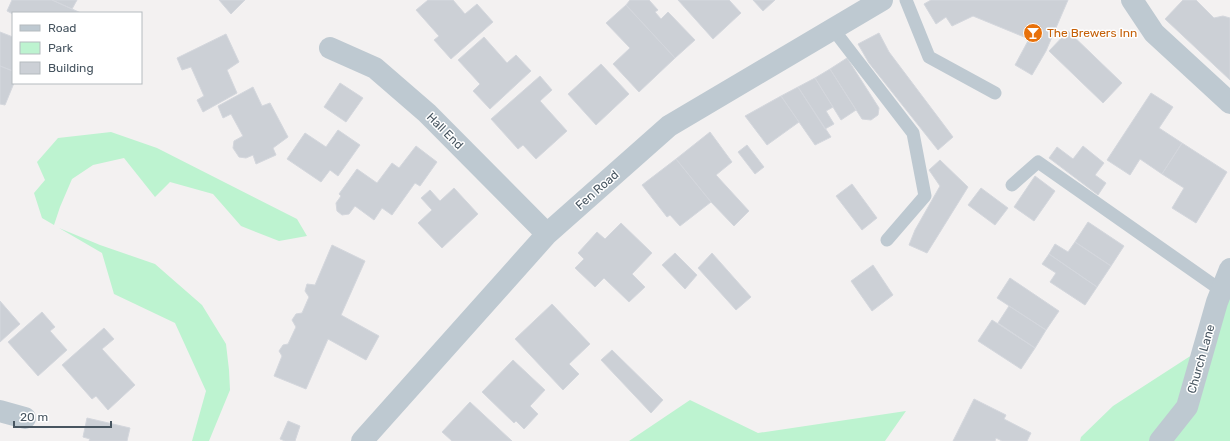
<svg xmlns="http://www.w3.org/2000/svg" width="1230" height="441" font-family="Rubik,sans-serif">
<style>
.green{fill:#bdf3d0}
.building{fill:#ccd0d6;stroke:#d4d7dd}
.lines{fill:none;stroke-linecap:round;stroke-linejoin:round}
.service{stroke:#bec9d1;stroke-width:13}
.minor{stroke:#bec9d1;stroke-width:22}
.labels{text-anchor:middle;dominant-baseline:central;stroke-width:3;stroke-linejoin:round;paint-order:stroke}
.food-label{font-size:12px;fill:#c56008;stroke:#fff;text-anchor:start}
.street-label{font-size:12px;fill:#475560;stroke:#fff}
</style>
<rect width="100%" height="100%" fill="#f3f1f1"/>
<!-- green -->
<path class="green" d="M 111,132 L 157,148 L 297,219 L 307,236 L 279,241 L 241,226 L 213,194 L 170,182 L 155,197 L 124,158 L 93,165 L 72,179 L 60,207 L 54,225 L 42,218 L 34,193 L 45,180 L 37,162 L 58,138 Z
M 59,228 L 100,245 L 155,264 L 202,305 L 226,344 L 229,370 L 230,390 L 209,441 L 192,441 L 206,391 L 175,323 L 114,294 L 102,253 Z
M 1230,290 L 1230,441 L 1080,441 L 1081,437 L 1113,406 L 1195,353 Z
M 690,400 L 758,433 L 906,411 L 885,441 L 629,441 Z"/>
<!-- building -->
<path class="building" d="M 12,0 L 52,0 L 81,13 L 13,13 L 13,14 L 7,11 Z
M 52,0 L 77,0 L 72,9 Z
M 219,0 L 245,0 L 231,14 Z
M 428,0 L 453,0 L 465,14 L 477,4 L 493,22 L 451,59 L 434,40 L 439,36 L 416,10 Z
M 630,0 L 649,0 L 658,10 L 655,12 L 661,19 L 668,12 L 695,40 L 675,58 L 626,5 Z
M 678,0 L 729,0 L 741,13 L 713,39 Z
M 753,0 L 775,0 L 763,11 Z
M 931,0 L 1068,0 L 1046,51 L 1032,75 L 1015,65 L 1029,39 L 973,16 L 952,26 L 946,17 L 936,24 L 924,4 Z
M 1183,0 L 1196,0 L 1214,18 L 1223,16 L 1230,18 L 1230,80 L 1165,19 Z
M 626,5 L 675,58 L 639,92 L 613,64 L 630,48 L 606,23 Z
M 1068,31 L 1122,83 L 1103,103 L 1049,51 Z
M 0,32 L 13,37 L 13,71 L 0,66 Z
M 879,33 L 889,52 L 953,137 L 938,150 L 869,63 L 858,44 Z
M 226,34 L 239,62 L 227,70 L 237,93 L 203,112 L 197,100 L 204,96 L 191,67 L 182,70 L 177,58 Z
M 484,37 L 507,63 L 516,55 L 531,71 L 490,109 L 473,91 L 480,84 L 458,60 Z
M 847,58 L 879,108 L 878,115 L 871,120 L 862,119 L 830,69 Z
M 601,64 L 629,94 L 596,125 L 568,94 Z
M 0,66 L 13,71 L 14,83 L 5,105 L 0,104 Z
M 830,69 L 856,110 L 841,120 L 815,78 Z
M 540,76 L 552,90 L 540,101 L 567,131 L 536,159 L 523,145 L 518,149 L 491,119 Z
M 815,78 L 833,107 L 826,111 L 834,124 L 825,129 L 798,87 Z
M 340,83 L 363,98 L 346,122 L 324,107 Z
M 253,87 L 262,106 L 270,103 L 288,137 L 273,148 L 276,155 L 256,164 L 253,155 L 246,158 L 239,157 L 233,148 L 234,141 L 243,136 L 231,114 L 223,118 L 218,106 Z
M 798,87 L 831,137 L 815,145 L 781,96 Z
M 1151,93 L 1173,107 L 1159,128 L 1182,143 L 1162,174 L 1140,159 L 1130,175 L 1107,160 Z
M 781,96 L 799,122 L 767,145 L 745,116 Z
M 338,130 L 360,145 L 338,176 L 330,170 L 321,182 L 287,159 L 305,133 L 326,147 Z
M 710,132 L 732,162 L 716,175 L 749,211 L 734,226 L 711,202 L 676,159 Z
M 1182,143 L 1227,172 L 1196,223 L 1172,208 L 1184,188 L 1162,174 Z
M 747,145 L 764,167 L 755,174 L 738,152 Z
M 416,146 L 437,162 L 420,186 L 415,183 L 392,215 L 382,208 L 374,220 L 355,206 L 349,214 L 342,215 L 337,211 L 336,203 L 341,196 L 339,194 L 357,169 L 377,183 L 392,163 L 399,168 Z
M 1083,146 L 1104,163 L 1095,175 L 1106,183 L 1098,195 L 1049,158 L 1057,147 L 1073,159 Z
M 676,159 L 711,202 L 680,226 L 670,215 L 667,217 L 642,185 Z
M 940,160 L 968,187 L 927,253 L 909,245 L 915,230 L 940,186 L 929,170 Z
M 1035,176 L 1055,191 L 1034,221 L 1014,207 Z
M 852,184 L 877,218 L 862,230 L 836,196 Z
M 454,188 L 478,214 L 442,248 L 418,223 L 432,210 L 421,198 L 430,190 L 440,201 Z
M 981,188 L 1008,208 L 995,225 L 968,205 Z
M 1088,222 L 1124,246 L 1111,266 L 1075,242 Z
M 621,223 L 652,253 L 632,274 L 645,287 L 629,302 L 604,278 L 595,287 L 575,268 L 584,259 L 578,253 L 597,232 L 605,239 Z
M 1075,242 L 1111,266 L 1097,287 L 1049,254 L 1055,244 L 1068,252 Z
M 332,245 L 365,261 L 341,315 L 379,336 L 366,360 L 328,339 L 306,389 L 274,376 L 282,356 L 279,351 L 283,345 L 288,344 L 296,327 L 292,320 L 296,314 L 302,313 L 309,297 L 305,291 L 307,284 L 315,285 Z
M 675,253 L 697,275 L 685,289 L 662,265 Z
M 712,253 L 751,297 L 736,310 L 698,268 Z
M 1049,254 L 1097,287 L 1085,305 L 1050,282 L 1056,273 L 1042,264 Z
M 873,265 L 893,295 L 872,311 L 851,281 Z
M 1010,278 L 1059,311 L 1046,330 L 997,298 Z
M 0,301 L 20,324 L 0,342 Z
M 552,304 L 590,344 L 569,364 L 579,374 L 563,390 L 515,339 Z
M 1009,306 L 1046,330 L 1035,348 L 998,323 Z
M 42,312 L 55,327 L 50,331 L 67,350 L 38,376 L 8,342 Z
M 992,320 L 1035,348 L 1021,369 L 978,341 Z
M 104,328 L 114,339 L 102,349 L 135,385 L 108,410 L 96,396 L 92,399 L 62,365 Z
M 612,350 L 663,400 L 651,413 L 601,360 Z
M 513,360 L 545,390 L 530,406 L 538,414 L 524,429 L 516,421 L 514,423 L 482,392 Z
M 974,399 L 1006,415 L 1004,419 L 1031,433 L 1027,441 L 1002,441 L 996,438 L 995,441 L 953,441 Z
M 470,402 L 512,441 L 452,441 L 442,432 Z
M 87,418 L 130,428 L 127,441 L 89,441 L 90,439 L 83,437 Z
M 288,421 L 300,426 L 295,441 L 285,441 L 280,439 Z"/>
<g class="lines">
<!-- service -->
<path class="service" d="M 906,0 L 929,57 L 995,93
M 833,29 L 913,133 L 925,196 L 887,240
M 1012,185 L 1038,162 L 1222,291"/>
<!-- minor -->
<path class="minor" d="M 1132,0 L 1154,33 L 1230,103
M 330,48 L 375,68 L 427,113 L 547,234
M 0,411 L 25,418
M 362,441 L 547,234 L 669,126 L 882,0
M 1160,441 L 1187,407 L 1217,302 L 1230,269"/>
</g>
<!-- icons -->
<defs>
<symbol id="bar-disc" viewBox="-11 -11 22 22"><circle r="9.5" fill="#e8710a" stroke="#fff"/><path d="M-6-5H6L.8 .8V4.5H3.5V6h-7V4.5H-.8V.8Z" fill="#fff"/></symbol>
</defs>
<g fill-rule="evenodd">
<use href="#bar-disc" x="1022" y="22" width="22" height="22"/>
</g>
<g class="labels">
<!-- food labels -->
<g class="food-label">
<text x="1047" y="33">The Brewers Inn</text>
</g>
<!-- street labels -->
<g class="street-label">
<text transform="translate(445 131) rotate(45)">Hall End</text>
<text transform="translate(597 190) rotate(-41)">Fen Road</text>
<text transform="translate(1201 359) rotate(-74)">Church Lane</text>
</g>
</g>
<!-- legend -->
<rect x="12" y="12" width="130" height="72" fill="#ffffff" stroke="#b5bbbf"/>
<rect x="20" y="25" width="20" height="6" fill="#bec9d1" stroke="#b5bbbf"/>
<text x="48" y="32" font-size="12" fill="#475560">Road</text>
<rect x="20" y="42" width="20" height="12" fill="#bdf3d0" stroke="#b5bbbf"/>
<text x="48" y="52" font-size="12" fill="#475560">Park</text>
<rect x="20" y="62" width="20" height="12" fill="#ccd0d6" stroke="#b5bbbf"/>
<text x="48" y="72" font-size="12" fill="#475560">Building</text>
<!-- scale -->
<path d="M14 421v6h97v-6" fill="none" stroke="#475560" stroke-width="2"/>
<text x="20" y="421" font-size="12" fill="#475560" stroke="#ffffff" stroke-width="3" paint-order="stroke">20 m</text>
</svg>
